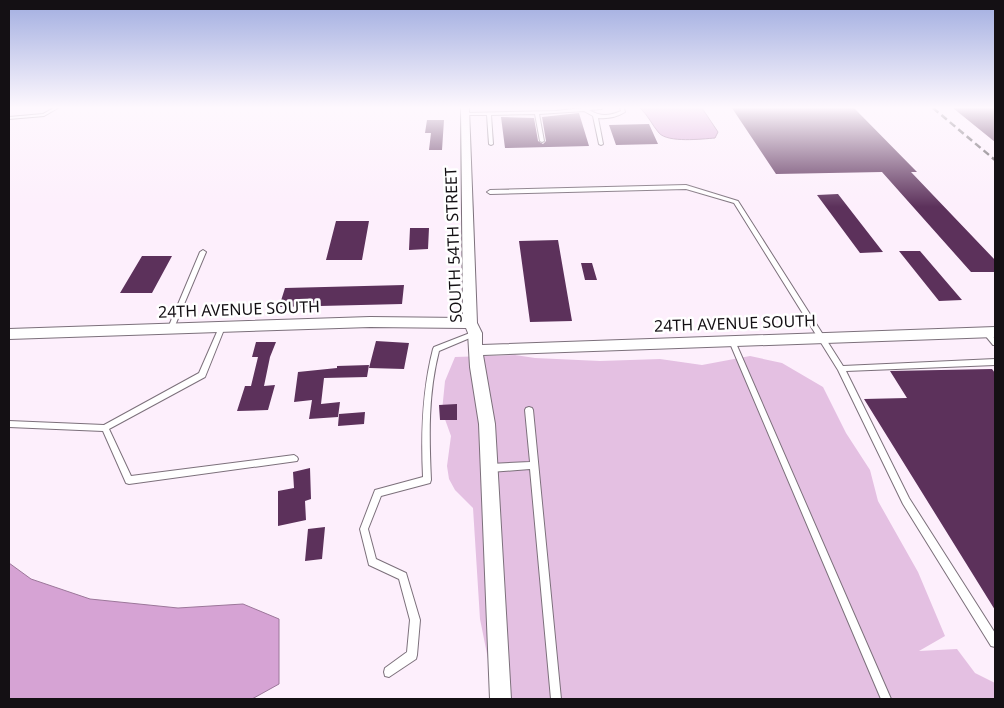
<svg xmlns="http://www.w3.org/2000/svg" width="1004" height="708" font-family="'Noto Sans',sans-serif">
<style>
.green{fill:#e4c0e2}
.water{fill:#d6a3d4;stroke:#9c779a}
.building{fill:#5c315b}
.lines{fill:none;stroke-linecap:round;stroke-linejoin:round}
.lane-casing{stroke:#7c707b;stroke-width:2}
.street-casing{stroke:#7c707b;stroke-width:2}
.lane{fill:#fff;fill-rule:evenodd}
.street{fill:#fff;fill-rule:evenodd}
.rail{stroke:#433d42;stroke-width:2.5;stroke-dasharray:7 4;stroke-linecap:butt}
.labels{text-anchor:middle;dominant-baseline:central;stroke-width:5;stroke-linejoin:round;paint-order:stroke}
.street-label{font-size:16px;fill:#141014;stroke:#fff}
</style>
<rect width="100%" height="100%" fill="#fdeffc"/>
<!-- green -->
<path class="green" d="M 515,355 L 535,358 L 600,361 L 660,359 L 702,365 L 750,356 L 782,363 L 823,387 L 846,433 L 870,470 L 878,501 L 918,572 L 945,636 L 919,651 L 957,649 L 975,673 L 995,683 L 995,699 L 496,699 L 480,619 L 473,508 L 455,490 L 449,479 L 447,466 L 451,436 L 442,411 L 445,381 L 455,357 Z"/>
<!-- water -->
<path class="water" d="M 640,108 L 702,108 L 718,132 L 715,138 C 702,139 668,143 659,133 C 652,125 648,115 640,108 Z
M 9,563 L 31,579 L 90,599 L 178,608 L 243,604 L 279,619 L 279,684 L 252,699 L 9,699 Z"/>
<!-- building -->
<path class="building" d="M 732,108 L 854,108 L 917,172 L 911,172 L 995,260 L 995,272 L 971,272 L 882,172 L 776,174 Z
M 953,108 L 995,108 L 995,142 Z
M 579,113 L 589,146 L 505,148 L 501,117 L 534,118 L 538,141 L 543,144 L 546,141 L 542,117 Z
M 427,120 L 444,120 L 442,150 L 429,150 L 431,133 L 425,133 Z
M 649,124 L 658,144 L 616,145 L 609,125 Z
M 838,194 L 883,252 L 860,253 L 817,195 Z
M 336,221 L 369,221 L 362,260 L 326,260 Z
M 410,228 L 429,228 L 428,249 L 409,250 Z
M 558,240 L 572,321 L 530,322 L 519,241 Z
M 899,251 L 920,251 L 962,300 L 939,301 Z
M 142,256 L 172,256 L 152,293 L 120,293 Z
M 581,263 L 592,263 L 597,280 L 585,280 Z
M 404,285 L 402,304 L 279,307 L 285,288 Z
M 376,341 L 409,343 L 404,369 L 369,368 Z
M 256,342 L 276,342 L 270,357 L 264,386 L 275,385 L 268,410 L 237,411 L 245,386 L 251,386 L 258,357 L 252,357 Z
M 369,365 L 367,377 L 324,378 L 321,404 L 340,402 L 338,417 L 309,419 L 312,400 L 294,402 L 298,372 L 337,368 L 337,366 Z
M 992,369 L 995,373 L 995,610 L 864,399 L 907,398 L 890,371 Z
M 457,404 L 457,420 L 440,420 L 439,405 Z
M 365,412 L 364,424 L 338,426 L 339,414 Z
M 310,468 L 311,499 L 305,501 L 306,520 L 278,526 L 278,491 L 294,488 L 293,472 Z
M 325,527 L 322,559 L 305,561 L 308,529 Z"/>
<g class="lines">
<defs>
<path id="lane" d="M 54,108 L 58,108 L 44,116 L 9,119 L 9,117 L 43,114 Z
M 582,108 L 603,108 L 601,109 L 589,110 C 601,117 609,116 621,111 L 620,108 L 624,108 L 625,112 C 617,117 607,119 598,118 L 603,144 L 601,145 L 599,144 L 593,116 L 584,111 L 539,114 L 544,141 L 542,142 L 540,141 L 535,114 L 491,115 L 493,144 L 491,145 L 489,144 L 487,115 L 465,115 L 463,114 L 465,113 L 556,111 Z
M 686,185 L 738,201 L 843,366 L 995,359 L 995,365 L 846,371 L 909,498 L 995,633 L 995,647 L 991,646 L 903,504 L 838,370 L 734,203 L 686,189 L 490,194 L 487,192 L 490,190 Z
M 203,250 L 206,252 L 174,328 L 173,330 L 169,330 L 168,328 L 200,252 Z
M 220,325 L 224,325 L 225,327 L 205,377 L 109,429 L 131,476 L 294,455 L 297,457 L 298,459 L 297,461 L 129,484 L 126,483 L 103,431 L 9,427 L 9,421 L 104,425 L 199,373 Z
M 984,330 L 988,330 L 995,339 L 995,345 L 993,345 L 984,334 L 983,332 Z
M 475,331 L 478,333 L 477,335 L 439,351 C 428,394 429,436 431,480 L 430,483 L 381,496 L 368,529 L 376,559 L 406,573 L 420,620 L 417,655 L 416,659 L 389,677 L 385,676 L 384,672 L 385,668 L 407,652 L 410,620 L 399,579 L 369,565 L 360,529 L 375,490 L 423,477 C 421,434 422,392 433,349 L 434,347 Z
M 730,339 L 732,339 L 735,341 L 891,699 L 881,699 L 729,341 Z
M 529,407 L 532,408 L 533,410 L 561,699 L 551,699 L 530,469 L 490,472 L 487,471 L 486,468 L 487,465 L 490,464 L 530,462 L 525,410 L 526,408 Z"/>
<path id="street" d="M 461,108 L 469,108 L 477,323 L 482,333 L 482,345 L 995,327 L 995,337 L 483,355 L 495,424 L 511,699 L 490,699 L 479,424 L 470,367 L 468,333 L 466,328 L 370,327 L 9,339 L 9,329 L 370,317 L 463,318 Z"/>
</defs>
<!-- lane casing -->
<use href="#lane" class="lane-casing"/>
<!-- street casing -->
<use href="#street" class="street-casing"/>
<!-- lane -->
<use href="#lane" class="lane"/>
<!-- street -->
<use href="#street" class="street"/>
<!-- rail -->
<path class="rail" d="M 933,108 L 995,160"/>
</g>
<!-- sky -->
<linearGradient id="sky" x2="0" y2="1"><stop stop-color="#a1ade0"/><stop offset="0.52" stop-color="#fef8fe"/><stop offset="1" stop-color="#fef8fe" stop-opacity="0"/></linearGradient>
<rect width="1004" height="207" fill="url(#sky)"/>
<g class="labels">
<!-- street labels -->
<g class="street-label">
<text transform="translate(453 245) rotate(-92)">SOUTH 54TH STREET</text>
<text transform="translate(239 309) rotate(-2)">24TH AVENUE SOUTH</text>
<text transform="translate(735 323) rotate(-2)">24TH AVENUE SOUTH</text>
</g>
</g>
<!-- border -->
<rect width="1004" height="708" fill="none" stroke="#141014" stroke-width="20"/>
</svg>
